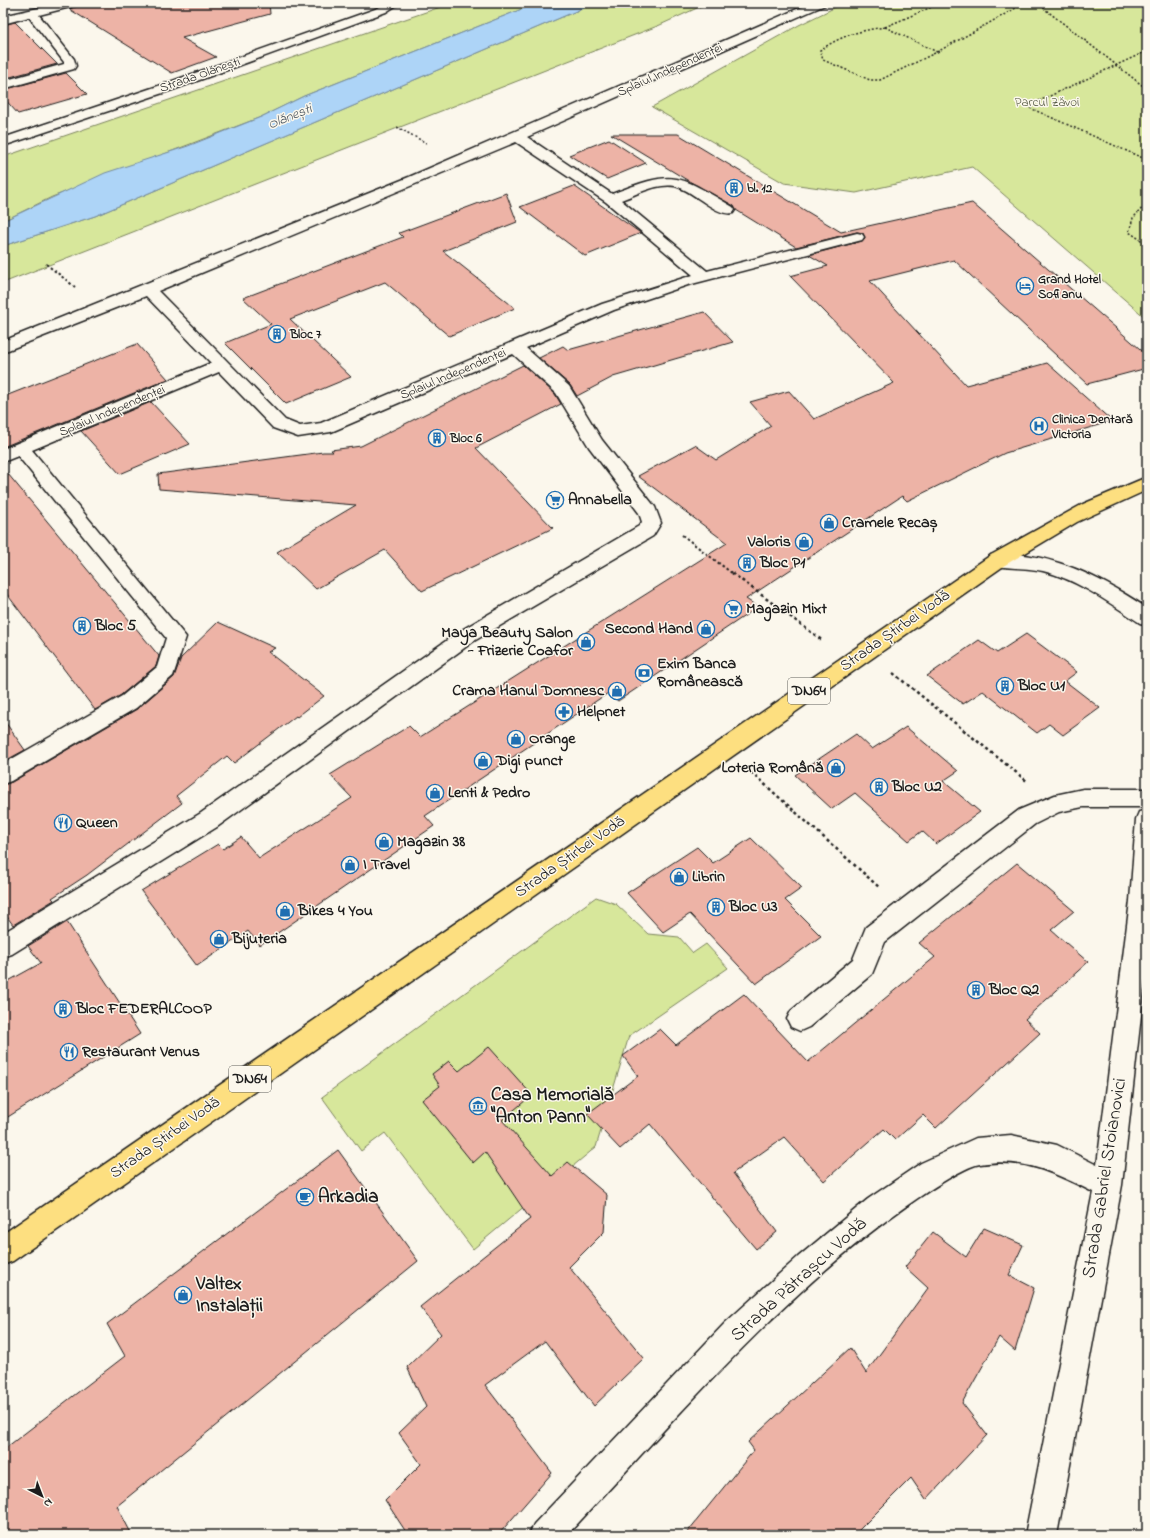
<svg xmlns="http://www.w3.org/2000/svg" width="1150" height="1538" font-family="'Indie Flower',sans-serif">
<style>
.green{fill:#d7e79b;stroke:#7a825c}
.water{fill:#add4f7;stroke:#738a9f}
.building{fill:#edb3a6;stroke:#1c1c1c}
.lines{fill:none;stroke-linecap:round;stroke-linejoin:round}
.minor-casing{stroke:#1c1c1c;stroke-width:3}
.major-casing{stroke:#1c1c1c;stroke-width:3}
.path-far2{stroke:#1c1c1c;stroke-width:1.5;stroke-dasharray:2 2;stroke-linecap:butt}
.path-far1{stroke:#1c1c1c;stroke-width:2;stroke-dasharray:2.5 2.5;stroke-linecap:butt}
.path{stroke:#1c1c1c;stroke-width:2.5;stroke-dasharray:3 3;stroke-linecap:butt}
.minor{fill:#fbf7ec;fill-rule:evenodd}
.major{fill:#fddf80;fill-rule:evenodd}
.labels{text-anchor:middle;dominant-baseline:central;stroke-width:3;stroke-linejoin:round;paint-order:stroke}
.far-street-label{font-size:13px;fill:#1c1c1c;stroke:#fbf7ec}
.far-park-label{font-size:13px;fill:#545942;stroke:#fbf7ec}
.far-poi-label{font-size:13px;font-weight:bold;fill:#1c1c1c;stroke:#fbf7ec;text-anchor:start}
.far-water-label{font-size:14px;font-style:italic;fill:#48535e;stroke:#fbf7ec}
.shield{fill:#fbf7ec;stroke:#5f5e5a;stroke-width:1}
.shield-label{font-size:15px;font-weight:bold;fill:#1c1c1c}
.poi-label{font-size:16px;font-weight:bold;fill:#1c1c1c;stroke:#fbf7ec;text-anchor:start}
.street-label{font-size:16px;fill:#1c1c1c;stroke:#fbf7ec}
.near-poi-label{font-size:19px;font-weight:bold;fill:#1c1c1c;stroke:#fbf7ec;text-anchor:start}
.near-street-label{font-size:19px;fill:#1c1c1c;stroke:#fbf7ec}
</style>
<rect width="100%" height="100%" fill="#fbf7ec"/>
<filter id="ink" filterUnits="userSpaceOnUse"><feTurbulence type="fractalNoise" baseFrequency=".025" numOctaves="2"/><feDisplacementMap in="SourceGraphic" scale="8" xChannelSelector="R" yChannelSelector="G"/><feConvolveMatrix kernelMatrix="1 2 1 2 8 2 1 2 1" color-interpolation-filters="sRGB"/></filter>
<g filter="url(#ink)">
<!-- green -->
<path class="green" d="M 452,3 L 537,3 L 304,96 L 261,117 L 52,197 L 3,221 L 3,157 Z
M 595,3 L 708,3 L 660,25 L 3,283 L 3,246 L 95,216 Z
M 844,3 L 1147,3 L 1147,319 L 972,167 L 856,193 L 784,183 L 652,107 L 799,25 Z
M 596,897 L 616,904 L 648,934 L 679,937 L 693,953 L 706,944 L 728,968 L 629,1036 L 596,1147 L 473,1249 L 385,1133 L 361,1151 L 322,1097 Z"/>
<!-- water -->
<path class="water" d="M 537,3 L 595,3 L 95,216 L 3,246 L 3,221 L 105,173 L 188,146 L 261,117 L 304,96 Z"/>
<!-- building -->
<path class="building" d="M 82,3 L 269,3 L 270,14 L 182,38 L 216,57 L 172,73 L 69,9 L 78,6 Z
M 15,22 L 57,64 L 3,79 L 3,25 Z
M 66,73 L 87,94 L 18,114 L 3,97 L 3,90 Z
M 611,134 L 678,134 L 841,232 L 972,203 L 1147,355 L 1147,368 L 1087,384 L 954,260 L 870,281 L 966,385 L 1047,363 L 1112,421 L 1005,453 L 907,501 L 902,496 L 746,599 L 758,607 L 618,701 L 608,693 L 425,816 L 434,826 L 260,945 L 248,931 L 197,966 L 141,891 L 218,844 L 223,849 L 241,837 L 259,858 L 352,798 L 330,775 L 409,726 L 420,737 L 727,543 L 638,476 L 695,445 L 716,460 L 771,426 L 750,402 L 789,391 L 814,419 L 894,383 L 790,276 L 828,266 L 809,255 L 862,241 L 865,238 L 863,233 L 857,232 L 796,247 L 736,210 L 734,206 L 687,180 Z
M 609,139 L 646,163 L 607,179 L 569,155 Z
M 574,186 L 639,232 L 641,233 L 585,256 L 520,207 Z
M 506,193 L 517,222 L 443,251 L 515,308 L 449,336 L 385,282 L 290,319 L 351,377 L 286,404 L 225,343 L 271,324 L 243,298 L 403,237 L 399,233 Z
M 704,312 L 733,342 L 613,377 L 577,396 L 570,385 L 539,358 L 563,346 L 568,350 Z
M 137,344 L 168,379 L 3,447 L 3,397 Z
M 523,365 L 555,394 L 561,404 L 476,448 L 553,528 L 422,591 L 385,550 L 316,589 L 277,552 L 356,505 L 159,489 L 158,474 L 323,452 L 333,452 L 331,450 L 361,446 Z
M 151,402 L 190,444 L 120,474 L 81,431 Z
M 3,468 L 159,656 L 156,666 L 121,695 L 95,710 L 3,589 Z
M 218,622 L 275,648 L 268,652 L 324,696 L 297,717 L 296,716 L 234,763 L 227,756 L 176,796 L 182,803 L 87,875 L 52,898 L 54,900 L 13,925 L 3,911 L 3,785 L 12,782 L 137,709 L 174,677 L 181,658 Z
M 1026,634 L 1077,672 L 1065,681 L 1100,708 L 1063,735 L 1049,724 L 1037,733 L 983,691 L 963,704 L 927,676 L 979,640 L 997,653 Z
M 3,719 L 25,750 L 3,762 Z
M 906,727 L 958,771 L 943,781 L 980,812 L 936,844 L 922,831 L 909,841 L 855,793 L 832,809 L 795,775 L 856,734 L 872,749 Z
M 751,838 L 802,888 L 785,900 L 821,936 L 756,984 L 690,914 L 663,932 L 627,893 L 697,847 L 713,863 Z
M 1017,863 L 1074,911 L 1051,930 L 1088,962 L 1025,1019 L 1040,1033 L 936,1128 L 923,1115 L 895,1140 L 884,1129 L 824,1181 L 784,1137 L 733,1173 L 777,1232 L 756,1249 L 650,1124 L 620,1149 L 587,1114 L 638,1076 L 623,1056 L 660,1029 L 676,1045 L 744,994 L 808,1062 L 935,957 L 919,943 Z
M 67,922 L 140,1034 L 3,1120 L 3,984 L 41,963 L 28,946 Z
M 489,1047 L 532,1095 L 502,1120 L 552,1176 L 568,1162 L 607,1195 L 604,1232 L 569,1267 L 644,1358 L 594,1406 L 545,1341 L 485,1385 L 552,1473 L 498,1535 L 408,1535 L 385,1500 L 421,1464 L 399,1433 L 426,1407 L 407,1367 L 441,1334 L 420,1307 L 530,1219 L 485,1152 L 473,1163 L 422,1100 L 440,1086 L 432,1074 L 449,1061 L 459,1071 Z
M 338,1150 L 418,1261 L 117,1506 L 132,1535 L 3,1535 L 3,1450 L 125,1356 L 107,1324 Z
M 984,1228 L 1023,1245 L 1009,1275 L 1034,1288 L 1015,1351 L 999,1337 L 962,1403 L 987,1435 L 926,1500 L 911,1478 L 854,1535 L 685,1535 L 754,1450 L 748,1442 L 850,1348 L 866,1373 L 928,1288 L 905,1267 L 933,1232 L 966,1257 Z"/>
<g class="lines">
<defs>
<path id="minor" d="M 60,3 L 80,3 L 78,5 L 39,15 L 74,59 L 76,66 L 74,69 L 3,89 L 3,81 L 64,64 L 64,62 L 29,17 L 3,24 L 3,16 Z
M 386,3 L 400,3 L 386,12 L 175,89 L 3,146 L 3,138 L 167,83 L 378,8 Z
M 811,3 L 827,3 L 825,5 L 527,137 L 612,194 C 675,169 677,174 733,207 L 735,210 L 733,213 C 716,217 693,190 675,186 C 656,183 638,194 621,200 L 707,271 L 857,233 L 862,234 L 864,237 L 862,240 L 688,285 L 614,310 L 526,348 L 569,386 L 602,440 L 655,507 L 661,523 L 653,536 L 474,641 L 217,827 L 12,954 L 3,957 L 3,933 L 201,813 L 460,631 L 639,526 L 642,522 L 639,513 L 589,447 L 556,393 L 513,354 L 331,432 L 298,437 L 273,428 L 219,372 L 32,450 L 186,637 L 173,676 L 136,708 L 11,781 L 3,784 L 3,764 L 122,696 L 157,667 L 166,638 L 18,456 L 3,462 L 3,449 L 211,363 L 146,296 L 3,352 L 3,341 L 409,177 ZM 516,142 L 606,202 L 693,275 L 602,304 L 321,423 L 300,426 L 285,420 L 158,291 Z
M 998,553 C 1054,553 1101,578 1147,608 L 1147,625 L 1140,623 C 1110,603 1078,580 1043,571 C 1026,567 1008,569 991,565 L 988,560 L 991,555 Z
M 1083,789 L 1147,789 L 1147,807 L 1083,807 L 1059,812 L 1035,824 L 885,942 L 872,974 L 809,1027 L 800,1031 L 791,1027 L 787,1019 L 791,1011 L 853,959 L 866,927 L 1019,810 L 1055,795 Z
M 1147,810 L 1147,962 L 1122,1185 L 1057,1535 L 1025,1535 L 1093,1192 C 1055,1173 1024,1157 980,1164 C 963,1167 930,1190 915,1200 C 784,1290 675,1420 567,1535 L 529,1535 L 534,1524 L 725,1323 L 798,1257 L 868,1199 L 921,1163 L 976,1138 L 1011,1135 L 1057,1145 L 1097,1165 L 1130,901 L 1136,819 L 1139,812 Z"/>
<path id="major" d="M 1147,477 L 1147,490 L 1077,522 L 1005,565 L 13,1261 L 3,1265 L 3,1234 L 991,555 L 1083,504 Z"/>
</defs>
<!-- minor casing -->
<use href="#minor" class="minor-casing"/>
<!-- major casing -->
<use href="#major" class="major-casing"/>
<!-- path-far2 -->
<path class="path-far2" d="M 1037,3 L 1147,89
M 885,27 L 937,52 L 880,80 L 870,80 L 823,60 L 820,50 C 843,35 858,31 885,27 Z
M 885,27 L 941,3
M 937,52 L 1025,3
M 1039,101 L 1147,51
M 1030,108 L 1147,160
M 397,127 L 428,144
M 1147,203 L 1133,218 L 1129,232 L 1147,244"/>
<!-- path-far1 -->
<path class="path-far1" d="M 46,264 L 75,287
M 682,535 L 733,574"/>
<!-- path -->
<path class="path" d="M 732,573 L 823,641
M 893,673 L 1028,782
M 751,772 L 880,888"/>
<!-- minor -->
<use href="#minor" class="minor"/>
<!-- major -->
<use href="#major" class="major"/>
</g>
</g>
<!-- icons -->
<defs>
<symbol id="building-ring" viewBox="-11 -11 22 22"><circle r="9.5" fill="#fbf7ec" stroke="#1f6fb2" stroke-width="1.5"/><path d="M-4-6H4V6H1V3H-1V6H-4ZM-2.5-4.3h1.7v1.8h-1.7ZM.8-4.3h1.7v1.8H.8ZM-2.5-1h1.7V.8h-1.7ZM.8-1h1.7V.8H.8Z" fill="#1f6fb2"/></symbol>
<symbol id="hotel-ring" viewBox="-11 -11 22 22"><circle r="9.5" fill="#fbf7ec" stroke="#1f6fb2" stroke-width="1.5"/><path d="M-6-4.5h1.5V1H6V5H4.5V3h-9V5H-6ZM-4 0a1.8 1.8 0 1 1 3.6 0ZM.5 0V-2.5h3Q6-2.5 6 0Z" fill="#1f6fb2"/></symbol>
<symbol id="hospital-ring" viewBox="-11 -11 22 22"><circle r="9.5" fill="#fbf7ec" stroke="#1f6fb2" stroke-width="1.5"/><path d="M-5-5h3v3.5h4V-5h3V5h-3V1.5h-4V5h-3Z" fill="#1f6fb2"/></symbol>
<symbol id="supermarket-ring" viewBox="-11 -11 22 22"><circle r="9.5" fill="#fbf7ec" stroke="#1f6fb2" stroke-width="1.5"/><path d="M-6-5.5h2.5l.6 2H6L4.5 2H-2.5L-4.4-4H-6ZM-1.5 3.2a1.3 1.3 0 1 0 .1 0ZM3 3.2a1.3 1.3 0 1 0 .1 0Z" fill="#1f6fb2"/></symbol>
<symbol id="shop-ring" viewBox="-11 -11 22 22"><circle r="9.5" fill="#fbf7ec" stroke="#1f6fb2" stroke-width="1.5"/><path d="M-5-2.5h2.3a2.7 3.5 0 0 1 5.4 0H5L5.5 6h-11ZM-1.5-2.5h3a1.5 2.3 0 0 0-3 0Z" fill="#1f6fb2"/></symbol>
<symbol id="bank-ring" viewBox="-11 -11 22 22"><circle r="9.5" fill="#fbf7ec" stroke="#1f6fb2" stroke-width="1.5"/><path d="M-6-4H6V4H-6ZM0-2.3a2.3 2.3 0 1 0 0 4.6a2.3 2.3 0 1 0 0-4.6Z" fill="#1f6fb2"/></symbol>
<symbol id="pharmacy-ring" viewBox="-11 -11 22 22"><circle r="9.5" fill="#fbf7ec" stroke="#1f6fb2" stroke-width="1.5"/><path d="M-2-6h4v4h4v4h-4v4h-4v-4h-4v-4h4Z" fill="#1f6fb2"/></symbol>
<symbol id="restaurant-ring" viewBox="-11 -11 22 22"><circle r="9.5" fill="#fbf7ec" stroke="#1f6fb2" stroke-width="1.5"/><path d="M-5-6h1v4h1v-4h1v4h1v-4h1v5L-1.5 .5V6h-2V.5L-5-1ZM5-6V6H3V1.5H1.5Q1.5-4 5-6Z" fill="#1f6fb2"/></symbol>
<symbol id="museum-ring" viewBox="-11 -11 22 22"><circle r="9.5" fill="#fbf7ec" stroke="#1f6fb2" stroke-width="1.5"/><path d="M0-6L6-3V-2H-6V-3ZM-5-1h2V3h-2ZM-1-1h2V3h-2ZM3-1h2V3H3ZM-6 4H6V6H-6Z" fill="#1f6fb2"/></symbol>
<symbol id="cafe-ring" viewBox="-11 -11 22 22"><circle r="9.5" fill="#fbf7ec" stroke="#1f6fb2" stroke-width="1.5"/><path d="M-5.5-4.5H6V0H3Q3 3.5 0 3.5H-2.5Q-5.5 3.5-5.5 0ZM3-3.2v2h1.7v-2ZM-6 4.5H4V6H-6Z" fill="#1f6fb2"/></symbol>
</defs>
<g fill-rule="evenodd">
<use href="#building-ring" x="724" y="178" width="20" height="20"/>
<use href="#hotel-ring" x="1015" y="276" width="20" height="20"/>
<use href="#building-ring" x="267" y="324" width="20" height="20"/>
<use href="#hospital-ring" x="1029" y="416" width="20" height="20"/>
<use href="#building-ring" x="427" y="428" width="20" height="20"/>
<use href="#supermarket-ring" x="545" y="490" width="20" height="20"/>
<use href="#shop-ring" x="819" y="513" width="20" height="20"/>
<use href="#shop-ring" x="794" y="532" width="20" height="20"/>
<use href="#building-ring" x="737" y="553" width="20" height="20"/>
<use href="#supermarket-ring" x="723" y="599" width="20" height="20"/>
<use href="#building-ring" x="72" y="616" width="20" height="20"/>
<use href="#shop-ring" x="696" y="619" width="20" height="20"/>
<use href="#shop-ring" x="576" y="632" width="20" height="20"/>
<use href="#bank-ring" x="634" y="663" width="20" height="20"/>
<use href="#building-ring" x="995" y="676" width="20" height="20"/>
<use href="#shop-ring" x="607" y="681" width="20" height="20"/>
<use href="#pharmacy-ring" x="554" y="702" width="20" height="20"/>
<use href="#shop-ring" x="506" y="729" width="20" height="20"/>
<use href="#shop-ring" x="473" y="751" width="20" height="20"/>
<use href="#shop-ring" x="826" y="758" width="20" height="20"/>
<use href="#building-ring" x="869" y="777" width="20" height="20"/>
<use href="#shop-ring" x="425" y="783" width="20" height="20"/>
<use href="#restaurant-ring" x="53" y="813" width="20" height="20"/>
<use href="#shop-ring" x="374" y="832" width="20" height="20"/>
<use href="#shop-ring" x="340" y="855" width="20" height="20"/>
<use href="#shop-ring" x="669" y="867" width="20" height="20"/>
<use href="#building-ring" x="706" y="897" width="20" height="20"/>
<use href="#shop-ring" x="275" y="901" width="20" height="20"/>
<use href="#shop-ring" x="209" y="929" width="20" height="20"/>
<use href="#building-ring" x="966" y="980" width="20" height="20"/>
<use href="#building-ring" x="53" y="999" width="20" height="20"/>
<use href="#restaurant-ring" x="59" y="1042" width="20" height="20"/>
<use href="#museum-ring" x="468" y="1096" width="20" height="20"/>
<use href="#cafe-ring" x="295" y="1187" width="20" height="20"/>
<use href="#shop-ring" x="173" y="1285" width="20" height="20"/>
</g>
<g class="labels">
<!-- far-street labels -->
<g class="far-street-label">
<text transform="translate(670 70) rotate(-24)">Splaiul Independenței</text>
<text transform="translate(200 75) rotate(-19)">Strada Olănești</text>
<text transform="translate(453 374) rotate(-23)">Splaiul Independenței</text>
<text transform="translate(112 411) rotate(-23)">Splaiul Independenței</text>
</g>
<!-- far-park labels -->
<g class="far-park-label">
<text x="1047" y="102">Parcul Zăvoi</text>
</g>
<!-- far-poi labels -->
<g class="far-poi-label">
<text x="747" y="188">bl. 12</text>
<text x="1038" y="279">Grand Hotel<tspan x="1038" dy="15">Sofianu</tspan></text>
<text x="290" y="334">Bloc 7</text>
<text x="1052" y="419">Clinica Dentară<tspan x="1052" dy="15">Victoria</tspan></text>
<text x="450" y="438">Bloc 6</text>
</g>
<!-- far-water labels -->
<g class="far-water-label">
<text transform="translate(290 117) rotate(-22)">Olănești</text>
</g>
<!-- shield labels -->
<g class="shield">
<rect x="788" y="678" width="42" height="26" rx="3"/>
<rect x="229" y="1066" width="42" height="26" rx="3"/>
</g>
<g class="shield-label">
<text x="809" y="691">DN64</text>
<text x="250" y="1079">DN64</text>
</g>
<!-- poi labels -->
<g class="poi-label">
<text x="568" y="500">Annabella</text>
<text x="842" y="523">Cramele Recaș</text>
<text x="791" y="542" text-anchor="end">Valoris</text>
<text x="760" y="563">Bloc P1</text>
<text x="746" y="609">Magazin Mixt</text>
<text x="95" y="626">Bloc 5</text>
<text x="693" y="629" text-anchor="end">Second Hand</text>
<text x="573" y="633" text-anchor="end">Maya Beauty Salon<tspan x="573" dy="18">- Frizerie Coafor</tspan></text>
<text x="657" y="664">Exim Banca<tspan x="657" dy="18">Românească</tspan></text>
<text x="1018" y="686">Bloc U1</text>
<text x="604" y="691" text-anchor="end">Crama Hanul Domnesc</text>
<text x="577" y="712">Helpnet</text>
<text x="529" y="739">Orange</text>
<text x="496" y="761">Digi punct</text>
<text x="823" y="768" text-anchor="end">Loteria Română</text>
<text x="892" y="787">Bloc U2</text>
<text x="448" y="793">Lenti &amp; Pedro</text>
<text x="76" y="823">Queen</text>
<text x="397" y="842">Magazin 38</text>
<text x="363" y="865">I Travel</text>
<text x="692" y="877">Librin</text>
<text x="729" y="907">Bloc U3</text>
<text x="298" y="911">Bikes 4 You</text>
<text x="232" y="939">Bijuteria</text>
<text x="989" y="990">Bloc Q2</text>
<text x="76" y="1009">Bloc FEDERALCOOP</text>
<text x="82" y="1052">Restaurant Venus</text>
</g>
<!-- street labels -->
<g class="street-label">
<text transform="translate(895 631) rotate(-35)">Strada Știrbei Vodă</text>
<text transform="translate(570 857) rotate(-35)">Strada Știrbei Vodă</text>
<text transform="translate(165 1138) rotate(-35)">Strada Știrbei Vodă</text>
</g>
<!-- near-poi labels -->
<g class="near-poi-label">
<text x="491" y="1095">Casa Memorială<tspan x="491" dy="22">"Anton Pann"</tspan></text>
<text x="318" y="1197">Arkadia</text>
<text x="196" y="1284">Valtex<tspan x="196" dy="22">Instalații</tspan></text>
</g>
<!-- near-street labels -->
<g class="near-street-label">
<text transform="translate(1105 1178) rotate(-81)">Strada Gabriel Stoianovici</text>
<text transform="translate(799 1280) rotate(-42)">Strada Pătrașcu Vodă</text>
</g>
</g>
<!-- margin -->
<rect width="1150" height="1538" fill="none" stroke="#fbf7ec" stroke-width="16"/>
<rect x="8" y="8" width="1134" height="1522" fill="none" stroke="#1c1c1c" stroke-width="1.5" filter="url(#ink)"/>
<!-- north arrow -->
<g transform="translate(42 1496) rotate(138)" stroke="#fbf7ec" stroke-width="3" paint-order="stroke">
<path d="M0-3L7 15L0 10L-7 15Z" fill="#1c1c1c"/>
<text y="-6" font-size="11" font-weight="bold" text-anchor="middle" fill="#1c1c1c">N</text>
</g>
</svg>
